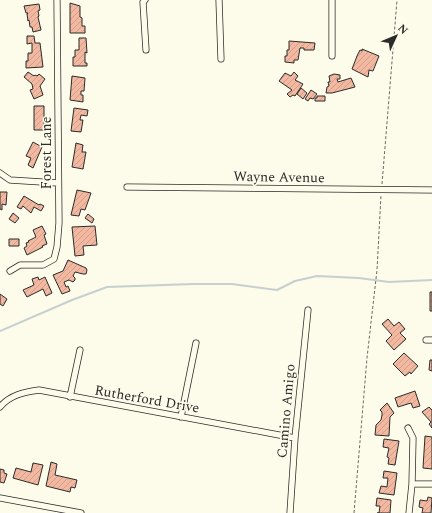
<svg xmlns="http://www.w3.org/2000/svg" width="432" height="513" font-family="Spectral,serif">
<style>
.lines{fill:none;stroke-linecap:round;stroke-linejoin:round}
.stream{stroke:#c7d0d0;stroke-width:2}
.building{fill:url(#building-hatch);stroke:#2b2b2b}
.minor-casing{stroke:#2b2b2b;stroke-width:7}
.path{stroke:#6a6964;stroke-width:1;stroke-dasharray:3 2;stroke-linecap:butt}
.minor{stroke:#fdfbea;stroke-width:5.5}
.labels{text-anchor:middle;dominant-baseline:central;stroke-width:3;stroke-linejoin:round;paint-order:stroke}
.street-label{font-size:14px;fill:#2b2b2b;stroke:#fdfbea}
</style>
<defs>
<pattern id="building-hatch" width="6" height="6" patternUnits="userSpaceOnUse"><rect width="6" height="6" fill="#f2b8a0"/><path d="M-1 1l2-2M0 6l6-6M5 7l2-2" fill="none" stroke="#d09e8a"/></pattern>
</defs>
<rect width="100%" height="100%" fill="#fdfbea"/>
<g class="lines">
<!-- stream -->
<path class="stream" d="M 0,331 L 72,300 L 107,287 L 193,284 L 232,284 L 277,290 L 295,281 L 317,276 L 359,278 L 389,282 L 432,280"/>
</g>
<!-- building -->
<path class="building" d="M 70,3 L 80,6 L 80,17 L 82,18 L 82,26 L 85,26 L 85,33 L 70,33 Z
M 39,4 L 40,10 L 38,11 L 39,16 L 38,17 L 41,30 L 33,32 L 32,27 L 30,27 L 29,20 L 28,21 L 27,14 L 28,13 L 26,13 L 24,6 Z
M 27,36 L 34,36 L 35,43 L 40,43 L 43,67 L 26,68 L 26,61 L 28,61 L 28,53 L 32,53 L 32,43 L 27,44 Z
M 79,38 L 86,38 L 87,53 L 85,52 L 85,63 L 87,63 L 87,66 L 73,66 L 73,57 L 75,57 L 75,50 L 79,50 Z
M 289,41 L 315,43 L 314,50 L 304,50 L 304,48 L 300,48 L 298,60 L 294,60 L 294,63 L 285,62 L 285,56 L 287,56 L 287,50 L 289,50 Z
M 362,49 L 379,56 L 373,71 L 369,70 L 368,77 L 352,69 L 357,56 L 360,50 L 362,51 Z
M 28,72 L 34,76 L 35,75 L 37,76 L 39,74 L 45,79 L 40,86 L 43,95 L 34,99 L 30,90 L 33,89 L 32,84 L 24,77 Z
M 294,72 L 298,76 L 295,80 L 303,84 L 295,96 L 293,95 L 290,97 L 287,94 L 292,90 L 279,81 L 285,73 L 291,76 Z
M 334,74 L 340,75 L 340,79 L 337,79 L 338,82 L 351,78 L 355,87 L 332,93 L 326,93 L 327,87 L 329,86 L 328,82 L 330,82 L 329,76 Z
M 72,76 L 85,78 L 84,91 L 81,91 L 81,95 L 83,95 L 83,102 L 70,100 Z
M 301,88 L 307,93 L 303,99 L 297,94 Z
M 311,90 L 317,94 L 313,99 L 310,98 L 308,101 L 305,99 Z
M 317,96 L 325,96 L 325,101 L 315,101 L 315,98 L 317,98 Z
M 34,106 L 44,106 L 44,130 L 34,130 Z
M 74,108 L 88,110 L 87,116 L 81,115 L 80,120 L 83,120 L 81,132 L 71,131 Z
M 33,142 L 42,147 L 33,168 L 28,165 L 31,158 L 26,156 Z
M 76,143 L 83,145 L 82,152 L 86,152 L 83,169 L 72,167 Z
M 77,190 L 91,193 L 85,210 L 81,209 L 79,216 L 71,215 Z
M 0,192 L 7,192 L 6,205 L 2,204 L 2,210 L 0,209 Z
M 24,196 L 39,205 L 40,204 L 44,206 L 41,211 L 34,207 L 31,213 L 23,206 L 21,209 L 17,207 Z
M 13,213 L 19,218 L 15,223 L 9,219 Z
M 88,214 L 94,219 L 92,223 L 85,218 Z
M 42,226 L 46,234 L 44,235 L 47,244 L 42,246 L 43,247 L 27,255 L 24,248 L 27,246 L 26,243 L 29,242 L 28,241 L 36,237 L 33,230 Z
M 95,226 L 97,245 L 83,246 L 84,255 L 75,256 L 72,227 Z
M 9,239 L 19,239 L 19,246 L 9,246 Z
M 68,260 L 86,268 L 87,270 L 86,274 L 83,274 L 75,272 L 73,276 L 75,278 L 75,280 L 73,282 L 69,280 L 64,282 L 66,287 L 68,286 L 70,291 L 62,294 L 53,275 L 63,271 Z
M 38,277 L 39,280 L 45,277 L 52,293 L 46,296 L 43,289 L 27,297 L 23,290 L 34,285 L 32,279 Z
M 430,292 L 432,292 L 432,311 L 430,311 Z
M 0,294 L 7,299 L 3,306 L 0,304 Z
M 388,319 L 394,326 L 399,322 L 405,329 L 400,333 L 406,339 L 394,350 L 386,341 L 392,335 L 382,324 Z
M 404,353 L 418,366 L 411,374 L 410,372 L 405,376 L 393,364 Z
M 430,360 L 432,360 L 432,371 L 429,370 Z
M 415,391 L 420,406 L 413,408 L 411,403 L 398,407 L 395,398 Z
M 387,403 L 394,413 L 390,417 L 389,436 L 375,435 L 376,425 L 381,420 L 382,415 L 382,412 L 380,410 Z
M 429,407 L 432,410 L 432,428 L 429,424 L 431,422 L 422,412 Z
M 425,436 L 432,437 L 432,469 L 423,468 Z
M 384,439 L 399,441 L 395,465 L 388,464 L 389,458 L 387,457 L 389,448 L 383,447 Z
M 51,462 L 57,464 L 55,475 L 77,480 L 75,488 L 71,487 L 70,492 L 46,486 Z
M 33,463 L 43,465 L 38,485 L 13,478 L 16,468 L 31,472 Z
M 0,469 L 4,470 L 4,473 L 7,474 L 4,483 L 0,482 Z
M 384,471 L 397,473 L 394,495 L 379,493 L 381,486 L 387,487 L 388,478 L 383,478 Z
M 428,497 L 432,498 L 431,513 L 422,513 L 423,508 L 419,507 L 420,500 L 427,501 Z
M 377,498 L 391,500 L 390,513 L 377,513 L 379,513 L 380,506 L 376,506 Z"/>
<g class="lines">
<defs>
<path id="minor" d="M 145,0 L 143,2 L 146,50
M 219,0 L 221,59
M 332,0 L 332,56
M 0,173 L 10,180 L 58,183
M 127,187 L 432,190
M 10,271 L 20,265 L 43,265 L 54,259 L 57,247 L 59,223 L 57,0
M 426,340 L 432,340
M 70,397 L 80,350
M 0,407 C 10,395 24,392 39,390 L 295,438
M 181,417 L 196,343
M 408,428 L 413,438 L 412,484 L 409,513
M 412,484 L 432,484
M 0,498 L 81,513
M 290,513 L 295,438 L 308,310"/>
</defs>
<!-- minor casing -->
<use href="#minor" class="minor-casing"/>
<!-- path -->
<path class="path" d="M 382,184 L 397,0
M 354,513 L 367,358 L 377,270 L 381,195"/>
<!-- minor -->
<use href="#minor" class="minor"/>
</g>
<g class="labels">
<!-- street labels -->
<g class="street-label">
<text transform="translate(46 153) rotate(-90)">Forest Lane</text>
<text transform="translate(279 177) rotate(1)">Wayne Avenue</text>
<text transform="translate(147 399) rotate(10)">Rutherford Drive</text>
<text transform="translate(286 411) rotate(-85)">Camino Amigo</text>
</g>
</g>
<!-- north arrow -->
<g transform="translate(396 36) rotate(46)" stroke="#fdfbea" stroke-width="3" paint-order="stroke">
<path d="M0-3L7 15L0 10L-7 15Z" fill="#2b2b2b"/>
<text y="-6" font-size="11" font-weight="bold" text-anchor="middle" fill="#2b2b2b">N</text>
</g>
</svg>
